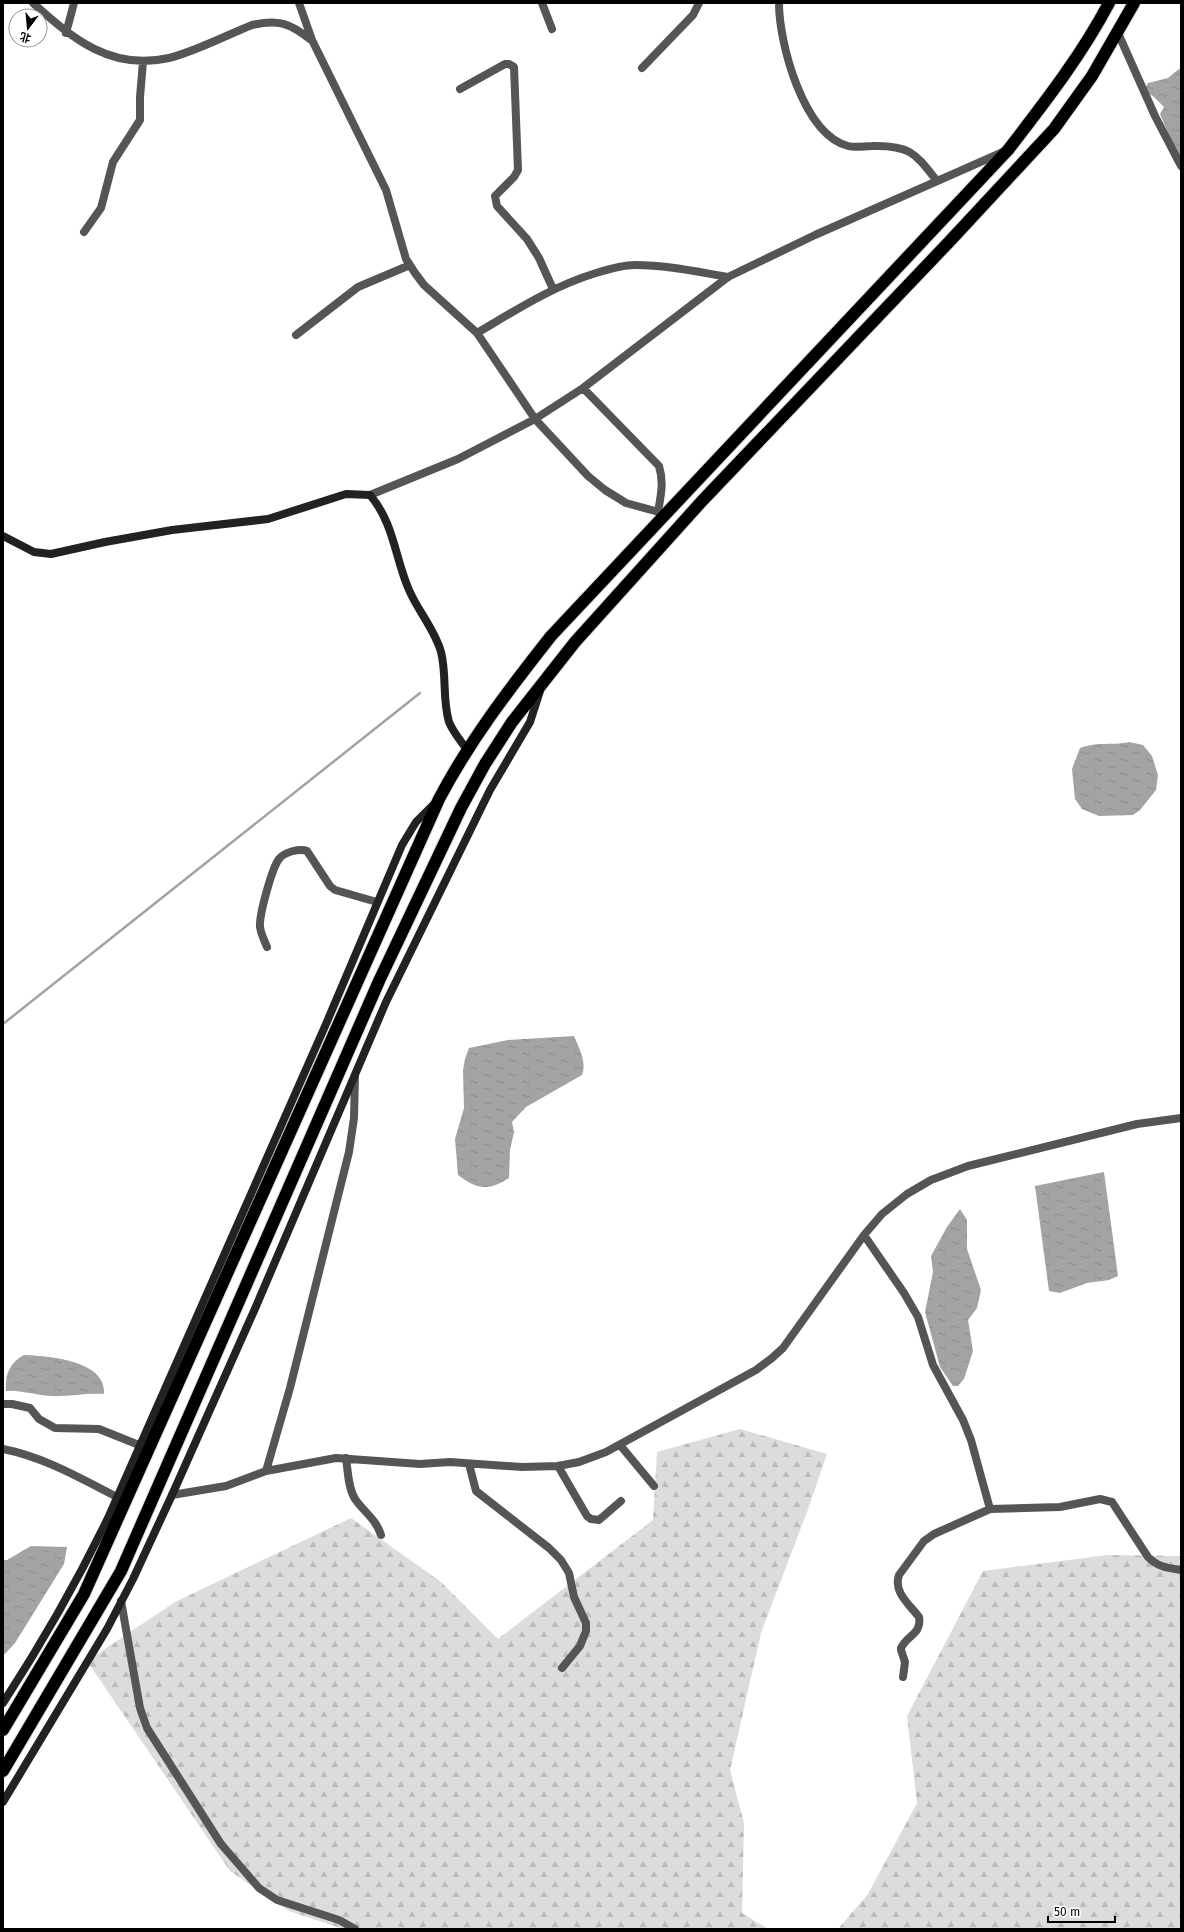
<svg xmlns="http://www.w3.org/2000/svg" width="1184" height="1932" font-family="'Fira Sans','Noto Sans SC',sans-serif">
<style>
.forest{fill:url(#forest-firs)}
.water{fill:url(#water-ripples)}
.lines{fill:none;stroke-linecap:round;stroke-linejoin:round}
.stream{stroke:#a3a3a3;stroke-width:2.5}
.highway-casing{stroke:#dbdbdb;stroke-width:14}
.street{stroke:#555;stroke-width:8}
.secondary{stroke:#222;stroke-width:8}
.highway{stroke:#000;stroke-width:12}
</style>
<defs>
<pattern id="forest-firs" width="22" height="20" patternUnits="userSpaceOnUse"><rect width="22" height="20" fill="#dcdcdc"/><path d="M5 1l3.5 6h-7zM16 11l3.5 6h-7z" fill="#bbb"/></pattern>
<pattern id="water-ripples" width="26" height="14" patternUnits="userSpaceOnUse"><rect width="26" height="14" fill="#a3a3a3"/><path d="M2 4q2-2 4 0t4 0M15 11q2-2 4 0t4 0" fill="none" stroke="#8b8b8b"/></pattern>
</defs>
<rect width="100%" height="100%" fill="#fff"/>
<!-- forest -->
<path class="forest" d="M 740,1429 L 827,1454 L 807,1512 L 761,1633 L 730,1770 L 744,1823 L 742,1913 L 768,1929 L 343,1929 L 289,1911 L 230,1871 L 87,1661 L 175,1602 L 351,1518 L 441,1582 L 498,1639 L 653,1520 L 657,1452 Z
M 1108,1555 L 1181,1556 L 1181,1929 L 838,1929 L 868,1894 L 917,1803 L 907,1716 L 983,1571 Z"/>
<!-- water -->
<path class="water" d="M 1179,69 L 1181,69 L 1181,163 L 1160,114 L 1164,107 L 1153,96 L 1143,92 L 1148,83 L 1168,78 Z
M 1129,742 L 1143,745 L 1152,756 L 1158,775 L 1156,790 L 1140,810 L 1133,815 L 1099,816 L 1082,809 L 1075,799 L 1072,769 L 1080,748 C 1100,741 1111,746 1129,742 Z
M 574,1036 C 579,1048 587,1062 582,1075 L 526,1107 L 512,1122 L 514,1132 L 510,1150 L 509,1178 C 489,1191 477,1190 458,1175 L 455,1139 L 464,1108 L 463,1070 L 465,1059 L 469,1048 L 508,1040 Z
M 1104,1172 L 1118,1276 L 1109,1280 L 1087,1283 L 1060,1293 L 1049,1291 L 1035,1186 Z
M 960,1209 L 967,1220 L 967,1249 L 981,1290 L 977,1308 L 968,1320 L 973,1351 L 964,1379 L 958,1386 L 953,1386 L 940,1367 L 925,1312 L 933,1272 L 931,1256 L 947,1227 Z
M 24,1355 C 47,1356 107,1360 104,1394 C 85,1393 68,1397 50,1396 C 34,1395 21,1390 6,1391 C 5,1375 9,1363 24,1355 Z
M 31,1546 L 67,1547 L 64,1564 L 15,1643 L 5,1654 L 3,1653 L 3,1560 L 7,1560 Z"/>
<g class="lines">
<!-- stream -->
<path class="stream" d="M 3,1024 L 420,693"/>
<defs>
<path id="highway" d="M 3,1730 L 84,1594 L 439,799 C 470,740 510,688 551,636 L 1008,150 C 1045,102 1081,56 1109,3
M 3,1771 L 121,1571 L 379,981 L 461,808 L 485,764 L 512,722 L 575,642 L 702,501 L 949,242 L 1054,129 L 1092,76 L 1134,3"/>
</defs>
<!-- highway casing -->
<use href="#highway" class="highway-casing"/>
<!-- street -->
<path class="street" d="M 33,3 C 73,39 111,71 169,58 C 194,52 227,35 252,25 C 278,19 290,23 311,40
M 299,3 L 312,40 L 386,190 L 406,259 L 415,273 L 424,285 L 477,333 L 535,419 L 588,476 L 605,490 L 626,503 L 666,514
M 542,3 L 552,29
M 779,3 C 779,43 803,134 848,146 C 855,148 865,146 872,146 C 910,145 915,153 937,181
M 66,33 L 74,3
M 1118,33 L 1155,116 L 1181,166
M 642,68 L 693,15 L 699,3
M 460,89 L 505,64 L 509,64 L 514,67 L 518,170 L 514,177 L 495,196 L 497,206 L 527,239 L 539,258 L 553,289
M 84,232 L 101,208 L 113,162 L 140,120 L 140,97 L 143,62
M 477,333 C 516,310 553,286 596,273 C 609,269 622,265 635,265 C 666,265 698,272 728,277
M 296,335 L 358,287 L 410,265
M 583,388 L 659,466 C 664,482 661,495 658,512
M 370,495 L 458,459 L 535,419 L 583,388 L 728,277 L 815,235 L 1003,152
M 267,947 C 264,940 261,934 260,927 C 259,915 272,868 279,859 C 284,852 300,848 307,851 L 330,886 L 335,890 L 377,902
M 864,1235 L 904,1293 L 918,1317 L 933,1365 L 963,1420 L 971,1440 L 990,1509
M 3,1404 L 12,1404 L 30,1408 L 39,1419 L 55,1428 L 99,1429 L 139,1445
M 620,1445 L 654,1486
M 3,1449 C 44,1457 80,1478 117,1497
M 346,1458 C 348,1471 348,1488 355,1499 C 364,1512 376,1519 381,1535
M 469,1464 L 476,1491 L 549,1548 L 561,1560 L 569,1573 L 574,1597 L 586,1623 L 586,1631 L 580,1646 L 562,1668
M 558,1466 L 587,1516 L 591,1519 L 599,1520 L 621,1501
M 266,1471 L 290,1388 L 349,1152 L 354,1118 L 355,1076
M 172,1495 L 226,1486 L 266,1471 L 336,1458 L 420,1464 L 450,1462 L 522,1467 L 558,1466 L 579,1462 L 606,1452 L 756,1370 L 772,1358 L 783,1348 L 864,1235 L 882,1214 L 907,1194 L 931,1180 L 968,1166 L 1137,1124 L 1181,1118
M 121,1601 L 140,1708 L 147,1728 L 221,1844 L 259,1888 L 277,1900 L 339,1920 L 355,1929
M 903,1677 L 905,1662 L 901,1650 L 901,1648 C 907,1635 922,1634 919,1617 C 909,1604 893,1592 899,1575 L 924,1541 L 934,1534 L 990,1509 L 1060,1507 L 1100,1499 L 1112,1502 L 1148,1557 C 1158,1567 1167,1568 1181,1570"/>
<!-- secondary -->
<path class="secondary" d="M 3,536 L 34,552 L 51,554 L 105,542 L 172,530 L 268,519 L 346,494 L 370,495 C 394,523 395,558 409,590 C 418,611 435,630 441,652 C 447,675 442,699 449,722 C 453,732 461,741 467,750
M 3,1703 C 42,1643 77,1582 108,1518 L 326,1024 L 402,845 L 416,822 L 434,804
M 3,1802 L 107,1629 L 133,1579 L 172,1495 L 254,1311 L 386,1002 L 490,790 L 530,722 L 540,691"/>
<!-- highway -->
<use href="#highway" class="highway"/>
</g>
<!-- border -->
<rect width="1184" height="1932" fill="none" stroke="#000000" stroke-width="8"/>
<!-- north arrow -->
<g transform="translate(28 28) rotate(196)"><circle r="19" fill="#ffffff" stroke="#999999"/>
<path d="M0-3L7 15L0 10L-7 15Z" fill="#000000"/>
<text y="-6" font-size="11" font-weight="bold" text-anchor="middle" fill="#000000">北</text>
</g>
<!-- scale -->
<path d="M1048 1916v6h67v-6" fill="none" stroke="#000000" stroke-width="2"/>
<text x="1054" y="1916" font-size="12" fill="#000000" stroke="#ffffff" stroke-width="3" paint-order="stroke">50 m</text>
</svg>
